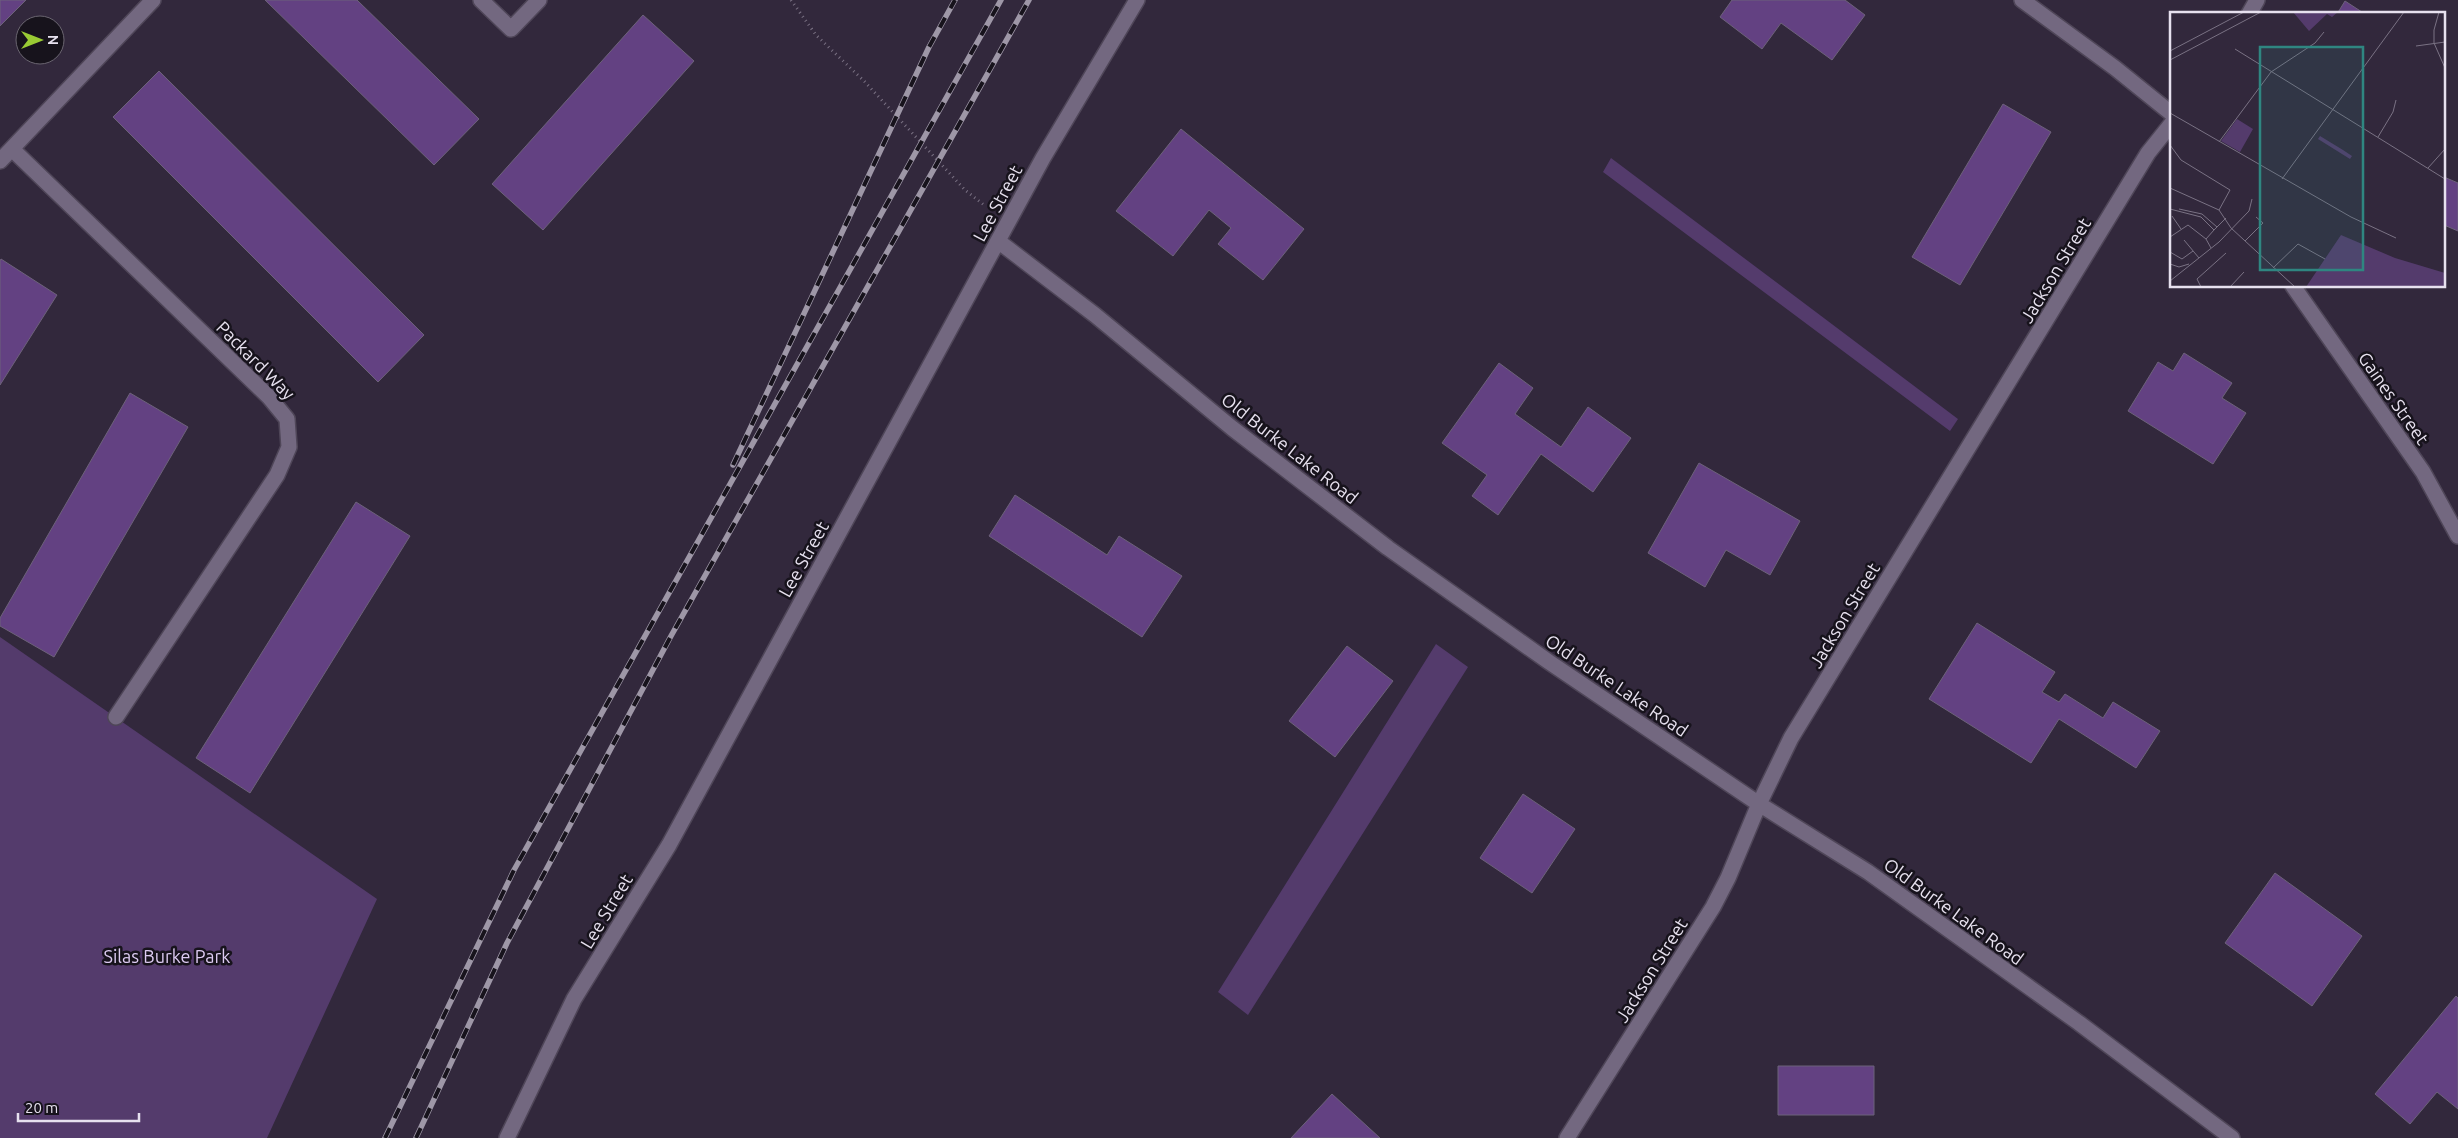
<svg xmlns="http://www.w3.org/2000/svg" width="2458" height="1138" font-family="Ubuntu,sans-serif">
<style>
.green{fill:#543b6c}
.building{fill:#634182;stroke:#6d627a}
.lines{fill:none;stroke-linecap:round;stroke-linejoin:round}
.street-casing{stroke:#4f4658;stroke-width:18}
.path{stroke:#7b7284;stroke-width:3;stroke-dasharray:1 4;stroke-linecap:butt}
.street{stroke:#736880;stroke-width:15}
.rail-casing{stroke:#9e97a7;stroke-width:5.5}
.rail{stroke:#17131c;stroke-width:4;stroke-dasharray:11;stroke-linecap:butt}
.labels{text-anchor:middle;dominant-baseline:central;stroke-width:5;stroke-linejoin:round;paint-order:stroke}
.street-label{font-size:18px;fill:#e7e1ef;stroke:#17131c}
.park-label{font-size:18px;fill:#ddcbf2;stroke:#17131c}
.inset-road{fill:none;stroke:#7a7284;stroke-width:1}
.view{fill:#2f8681;fill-opacity:0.15;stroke:#2f8681;stroke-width:2.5}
.inset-edge{fill:none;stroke:#e7e1ef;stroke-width:2.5}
</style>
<rect width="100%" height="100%" fill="#32283c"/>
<!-- green -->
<path class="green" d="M 1611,158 L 1958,419 L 1950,431 L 1603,172 Z
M 0,637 L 377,899 L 267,1138 L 0,1138 Z
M 1436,644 L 1468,667 L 1248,1015 L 1218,992 Z"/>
<!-- building -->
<path class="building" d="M 0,0 L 26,0 L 0,26 Z
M 265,0 L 357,0 L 479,119 L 434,165 Z
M 1732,0 L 1845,0 L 1865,15 L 1832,60 L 1781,23 L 1762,49 L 1720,17 Z
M 2345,1 L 2365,14 L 2337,14 Z
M 643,15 L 694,61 L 543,230 L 492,184 Z
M 159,71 L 424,335 L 378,382 L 113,117 Z
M 2003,104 L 2051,132 L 1960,285 L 1912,257 Z
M 1181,129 L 1304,229 L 1263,280 L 1218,244 L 1231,228 L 1209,210 L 1173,256 L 1116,211 Z
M 2444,177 L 2458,183 L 2458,231 L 2444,225 Z
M 1,259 L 57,295 L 0,385 L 0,261 Z
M 2184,353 L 2232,383 L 2222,398 L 2246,413 L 2213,464 L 2128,411 L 2158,362 L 2173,371 Z
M 1499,363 L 1533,388 L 1515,414 L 1561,447 L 1588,407 L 1631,438 L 1593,492 L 1541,454 L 1498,515 L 1472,496 L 1487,475 L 1442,443 Z
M 130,393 L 188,427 L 54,657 L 0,626 L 0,618 Z
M 1699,463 L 1800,521 L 1770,575 L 1726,550 L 1705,587 L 1648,553 Z
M 1015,495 L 1107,555 L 1119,536 L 1182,576 L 1142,637 L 989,536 Z
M 356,502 L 410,536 L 250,793 L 196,758 Z
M 1977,623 L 2055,672 L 2042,692 L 2059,702 L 2065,694 L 2103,718 L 2113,702 L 2160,731 L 2136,768 L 2059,719 L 2031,763 L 1929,699 Z
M 1347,646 L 1393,681 L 1335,757 L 1289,721 Z
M 1523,794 L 1575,829 L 1532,893 L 1480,858 Z
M 2275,873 L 2362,936 L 2312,1006 L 2225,943 Z
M 2456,996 L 2458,998 L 2458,1109 L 2437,1092 L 2410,1124 L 2375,1094 Z
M 1778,1066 L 1874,1066 L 1874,1115 L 1778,1115 Z
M 1332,1094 L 1380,1138 L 1291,1138 Z"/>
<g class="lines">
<defs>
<path id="street" d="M 481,0 L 511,29 L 539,0
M 2022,0 L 2115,68 L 2172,114
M 2249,14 L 2257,0
M 12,149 L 269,397 L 287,419 L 289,447 L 277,475 L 116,717
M 0,161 L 153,0
M 998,241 L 1095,315 L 1232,428 L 1388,548 L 1549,662 L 1759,804 L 1868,872 L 2079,1023 L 2232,1138
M 2293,286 L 2423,472 L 2458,536
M 507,1138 L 574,999 L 669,845 L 1043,158 L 1137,0
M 1567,1138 L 1713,907 L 1728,878 L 1759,804 L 1791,738 L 2148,153 L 2172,123"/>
</defs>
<!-- street casing -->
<use href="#street" class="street-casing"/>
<!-- path -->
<path class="path" d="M 791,0 L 816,35 L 864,81 L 965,190 L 984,205"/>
<!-- street -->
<use href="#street" class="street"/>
<defs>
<path id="rail" d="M 733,465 L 929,47 L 955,0
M 385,1138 L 514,870 L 1001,0
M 416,1138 L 507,943 L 671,636 L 1029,0"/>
</defs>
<!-- rail casing -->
<use href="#rail" class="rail-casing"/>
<!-- rail -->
<use href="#rail" class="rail"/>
</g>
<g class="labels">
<!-- street labels -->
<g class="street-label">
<text transform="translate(997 203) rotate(-62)">Lee Street</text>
<text transform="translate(2055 270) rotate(-59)">Jackson Street</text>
<text transform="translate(256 360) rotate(45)">Packard Way</text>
<text transform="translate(2394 398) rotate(55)">Gaines Street</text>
<text transform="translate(1290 448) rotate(38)">Old Burke Lake Road</text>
<text transform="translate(803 559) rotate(-61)">Lee Street</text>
<text transform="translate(1844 615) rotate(-59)">Jackson Street</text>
<text transform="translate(1617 685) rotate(34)">Old Burke Lake Road</text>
<text transform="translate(606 911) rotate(-59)">Lee Street</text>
<text transform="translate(1954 911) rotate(36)">Old Burke Lake Road</text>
<text transform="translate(1651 970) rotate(-58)">Jackson Street</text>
</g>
<!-- park labels -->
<g class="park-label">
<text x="167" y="956">Silas Burke Park</text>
</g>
</g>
<!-- overview -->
<g transform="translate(2170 12)">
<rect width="275" height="275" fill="#32283c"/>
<path d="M 123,0 L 168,0 L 162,5 L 157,2 L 139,19 ZM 67,107 L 83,117 L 70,140 L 51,129 ZM 150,124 L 173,138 L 182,144 L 180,147 L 148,127 ZM 171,223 L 225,246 L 275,261 L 275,275 L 136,275 Z" fill="#543b6c"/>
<path class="inset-road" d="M 269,0 L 264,18 L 264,31 L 275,56M 246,34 L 275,30M 65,37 L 275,167M 0,39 L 74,0M 0,48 L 91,0M 0,101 L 181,205 L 226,226M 208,125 L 223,100 L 226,88M 49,130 L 101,60 L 145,31 L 154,20M 0,133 L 11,148 L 60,178 L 49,198M 258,156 L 275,137M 112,167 L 234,0M 0,176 L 49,198 L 61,216 L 125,275M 0,197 L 31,205 L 44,218 L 56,206M 9,197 L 32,202 L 47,215M 2,204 L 11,217M 0,225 L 18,213 L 36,227M 14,228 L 29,246M 75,229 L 93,211 L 86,205M 41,236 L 36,227 L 44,218M 0,240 L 12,247 L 23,239M 0,252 L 9,255 L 19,252M 103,256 L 128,232 L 155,247M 0,269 L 49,230 L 79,199 L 82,187M 31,275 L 27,267 L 56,241M 60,275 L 74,260"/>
<path class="view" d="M 90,35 L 193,35 L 193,258 L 90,258 Z"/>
<rect width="275" height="275" class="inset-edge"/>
</g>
<!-- north arrow -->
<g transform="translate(40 40) rotate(90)"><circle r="24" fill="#17131c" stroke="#6a6570"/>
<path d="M0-4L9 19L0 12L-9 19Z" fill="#9acb34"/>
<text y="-8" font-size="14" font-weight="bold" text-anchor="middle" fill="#e7e1ef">N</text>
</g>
<!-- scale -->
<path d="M18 1113v8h121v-8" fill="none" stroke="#e7e1ef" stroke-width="2.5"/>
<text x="25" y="1113" font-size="15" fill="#e7e1ef" stroke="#17131c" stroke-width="4" paint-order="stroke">20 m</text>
</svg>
